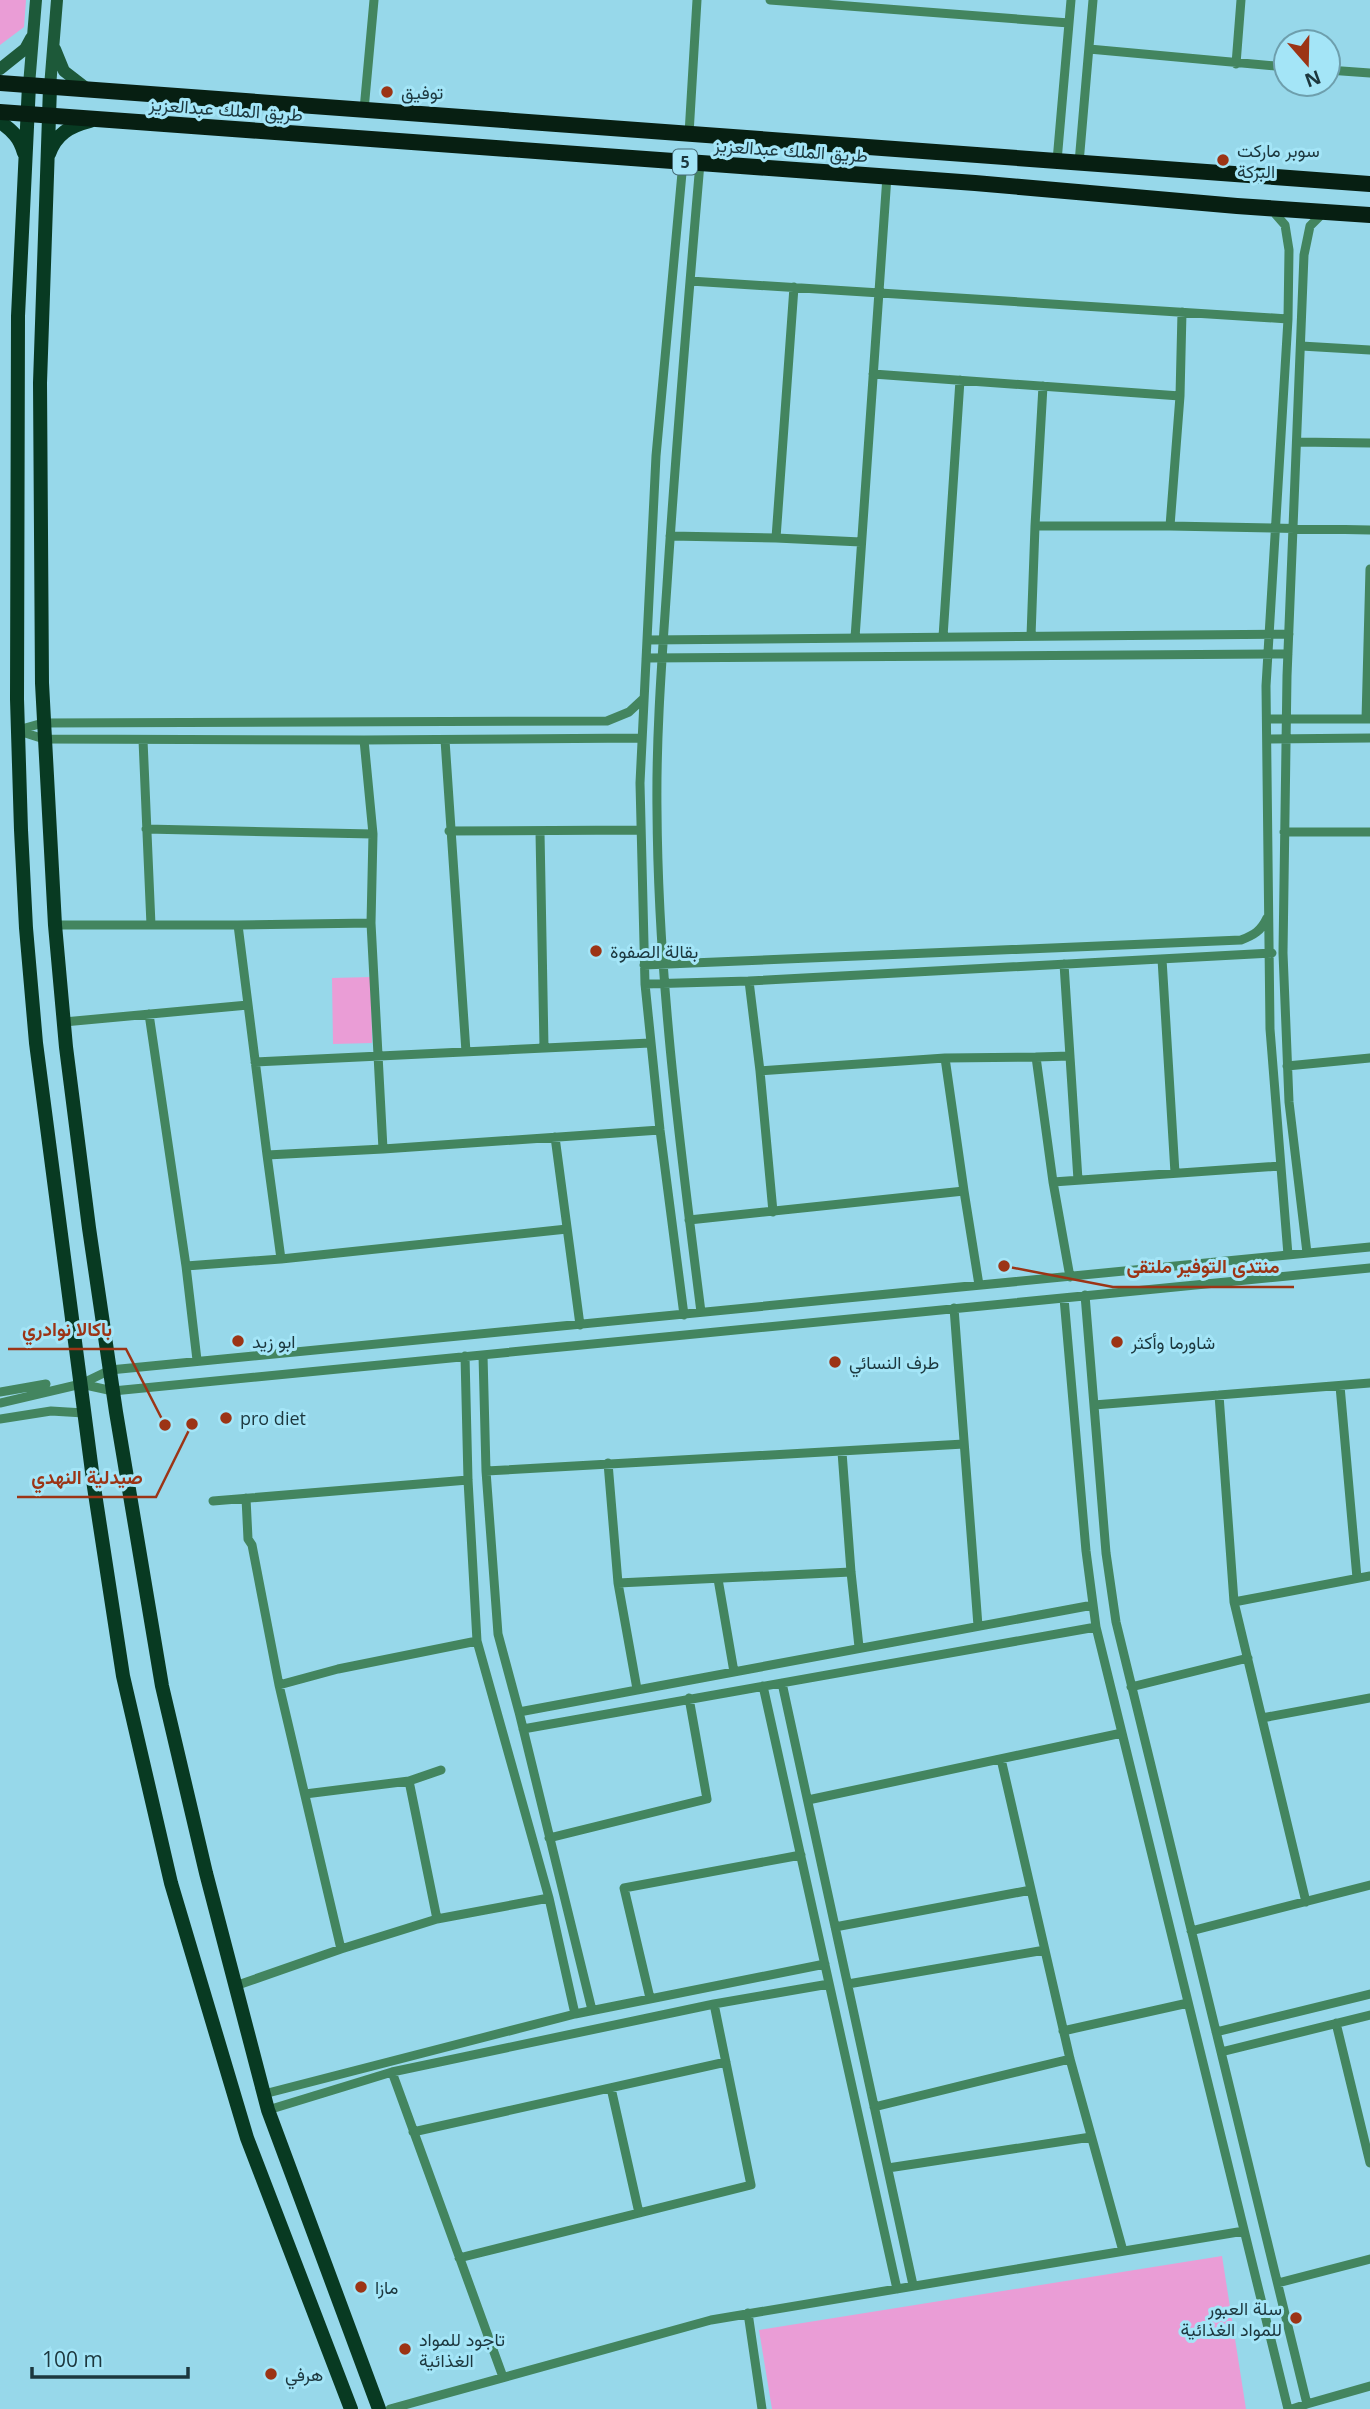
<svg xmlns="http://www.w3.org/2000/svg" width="1370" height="2409" font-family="'Open Sans',Vazirmatn,sans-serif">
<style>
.green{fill:#ea9dd6}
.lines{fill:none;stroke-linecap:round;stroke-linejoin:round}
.street{stroke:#43855f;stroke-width:9}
.secondary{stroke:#1d5939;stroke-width:12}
.primary{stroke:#083a22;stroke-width:14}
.highway{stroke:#071f12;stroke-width:16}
.poi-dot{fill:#9c3415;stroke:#a4e5f7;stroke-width:2.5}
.labels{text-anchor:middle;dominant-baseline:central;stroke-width:6;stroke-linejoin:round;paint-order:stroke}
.shield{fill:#a4e5f7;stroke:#456b76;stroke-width:2}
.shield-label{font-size:16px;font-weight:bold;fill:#1c373e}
.poi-label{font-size:18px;fill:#1c373e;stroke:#a4e5f7;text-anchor:start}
.street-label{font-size:18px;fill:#1c373e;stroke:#a4e5f7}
.leader{fill:none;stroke:#9c3415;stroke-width:2.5}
.callout-dot{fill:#9c3415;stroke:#a4e5f7;stroke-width:2.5}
.callout-label{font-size:19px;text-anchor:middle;font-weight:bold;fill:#9c3415;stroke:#a4e5f7;stroke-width:6;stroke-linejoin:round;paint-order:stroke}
</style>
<rect width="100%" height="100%" fill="#97d8ea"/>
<!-- green -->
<path class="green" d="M 0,0 L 26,0 L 24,27 L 0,45 Z
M 371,977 L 372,1043 L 333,1044 L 332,978 Z
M 1222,2256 L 1246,2409 L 772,2409 L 759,2330 Z"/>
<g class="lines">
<!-- street -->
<path class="street" d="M 770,0 L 1069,23
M 1089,49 L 1286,67
M 1236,64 L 1241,0
M 1328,70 L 1370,73
M 364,110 L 374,0
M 689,134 L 697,0
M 1057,161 L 1071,0
M 683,162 L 656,456 L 640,783 L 645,984 L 660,1130 L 684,1315
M 700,163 C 688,303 676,444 667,585 C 662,659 656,735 657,810 C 658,979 680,1146 701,1312
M 1079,163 L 1093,0
M 1271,209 L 1285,225 L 1289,250 L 1288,319 L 1266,686 L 1270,1029 L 1288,1255
M 690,281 L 1288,319
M 794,287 L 776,538 L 861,542
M 1301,346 L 1370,350
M 873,374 L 1180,396 L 1170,526 L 1035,526 L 1031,636
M 1180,396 L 1182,312
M 1297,442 L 1370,443
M 1035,526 L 1043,386
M 1170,526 L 1370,530
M 670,536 L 776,538
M 943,637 L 960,380
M 855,638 L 887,176
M 647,640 L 1289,634
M 646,658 L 1288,654
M 1267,719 L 1370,719
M 1366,719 L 1370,569
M 18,730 L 43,723 L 607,721 L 629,712 L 643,699
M 19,731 L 44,739 L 364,740 L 641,738
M 1267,739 L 1370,738
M 143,740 L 151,925
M 364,740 L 373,834 L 371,923 L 383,1149 L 660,1130
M 445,740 L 466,1052
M 146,829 L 373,834
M 449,831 L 641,830
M 540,832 L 544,1047
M 1284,832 L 1370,832
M 55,925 L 238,925 L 267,1155 L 383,1149
M 238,925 L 371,923
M 1162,959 L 1175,1173
M 1064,964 L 1078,1180
M 644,965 L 1241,940 C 1254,935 1261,931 1267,918
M 749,981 L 760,1071 L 945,1058 L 964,1191
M 645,984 L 749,981 L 1272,953
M 149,1014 L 186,1266 L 197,1360
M 64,1022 L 248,1005
M 1036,1057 L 1070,1056
M 945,1058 L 1036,1057 L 1053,1182 L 1280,1166
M 255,1062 L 650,1043
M 1287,1066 L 1370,1058
M 760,1071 L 773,1212
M 555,1137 L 580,1325
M 267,1155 L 281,1259
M 1053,1182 L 1070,1277
M 689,1220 L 964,1191 L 979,1285
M 1370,1247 L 110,1370 L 81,1384 L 113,1391 L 1370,1268
M 1307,1253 L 1289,1102 L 1283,953 L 1287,676 L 1304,255 L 1310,226 L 1323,213
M 186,1266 L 281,1259 L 567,1229
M 1085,1295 L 1106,1553 L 1116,1622 L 1307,2404 L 1370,2386
M 1064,1298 L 1086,1551 L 1096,1627 L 1288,2409
M 954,1308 L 978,1626
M 483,1355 L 486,1471 L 498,1634 L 519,1712 L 592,2010
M 465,1356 L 468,1480 L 477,1641 L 549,1898 L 575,2014
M 1340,1386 L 1357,1578
M 0,1392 L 46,1384
M 1219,1395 L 1234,1602 L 1306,1902
M 0,1403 L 81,1384
M 1094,1405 L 1370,1383
M 0,1419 L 51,1411 L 84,1413
M 842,1452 L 851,1572 L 859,1647
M 608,1463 L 618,1583 L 637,1689
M 486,1471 L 964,1444
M 246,1498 L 248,1539 L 252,1545 L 279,1685 L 341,1949
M 213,1501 L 468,1480
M 718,1579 L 734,1672
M 618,1583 L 851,1572
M 1234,1602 L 1370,1576
M 782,1683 L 913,2285
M 279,1685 L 338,1669 L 477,1641
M 763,1686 L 897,2289
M 1131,1687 L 1248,1658
M 519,1712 L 1093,1605
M 1262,1718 L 1370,1698
M 523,1729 L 1096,1627
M 1001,1759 L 1070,2059 L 1123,2251
M 305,1794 L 409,1781 L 441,1770
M 808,1800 L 1122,1733
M 549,1838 L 707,1799 L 689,1698
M 437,1919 L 549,1898
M 835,1927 L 1031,1890
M 1191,1931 L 1370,1885
M 848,1984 L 1045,1950
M 235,1986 L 341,1949 L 437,1919 L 409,1781
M 650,1998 L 624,1888 L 801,1855
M 1336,2023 L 1370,2163
M 1063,2031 L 1188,2003
M 1216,2032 L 1370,1994
M 1221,2052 L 1370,2015
M 392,2072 L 503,2377
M 611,2088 L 639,2213
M 264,2094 L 575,2014 L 825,1964
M 874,2107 L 1070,2059
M 268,2110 L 392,2072 L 714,2004 L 829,1984
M 413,2132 L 726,2062
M 888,2168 L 1091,2137
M 459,2258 L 751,2185 L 714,2004
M 1278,2283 L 1370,2259
M 748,2313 L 762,2409
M 390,2409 L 711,2320 L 1244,2231
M 1292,2409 L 1307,2404"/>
<!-- secondary -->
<path class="secondary" d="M 55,49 L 64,71 L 86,88
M 0,69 L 25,49 L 31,38
M 29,85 L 36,0
M 50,87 L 57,0"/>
<!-- primary -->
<path class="primary" d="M 29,85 L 18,316 L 17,699 L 21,830 L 26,928 L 36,1043 L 94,1487 L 123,1676 L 171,1883 L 247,2138 L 351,2409
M 50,87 L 40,383 L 42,683 L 55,925 L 66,1047 L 89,1228 L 116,1412 L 162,1686 L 206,1873 L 268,2110 L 379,2409
M 0,122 C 13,131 20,138 24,153
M 49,154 C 56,134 70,126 90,121"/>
<!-- highway -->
<path class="highway" d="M 0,83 L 1370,184
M 0,112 L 975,183 L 1237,206 L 1370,215"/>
</g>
<!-- markers -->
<g class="poi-dot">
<circle cx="387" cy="92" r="7"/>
<circle cx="1223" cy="160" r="7"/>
<circle cx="596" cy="951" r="7"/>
<circle cx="238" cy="1341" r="7"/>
<circle cx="1117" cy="1342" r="7"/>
<circle cx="835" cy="1362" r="7"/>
<circle cx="226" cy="1418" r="7"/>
<circle cx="361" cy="2287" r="7"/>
<circle cx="1296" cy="2318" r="7"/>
<circle cx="405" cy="2349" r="7"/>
<circle cx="271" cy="2374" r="7"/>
</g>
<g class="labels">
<!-- shield labels -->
<rect class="shield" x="673" y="149.5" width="24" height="25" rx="5"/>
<g class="shield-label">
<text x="685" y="162">5</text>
</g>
<!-- poi labels -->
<g class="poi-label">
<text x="401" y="92">توفيق</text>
<text x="1237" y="150">سوبر ماركت<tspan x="1237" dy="21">البركة</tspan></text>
<text x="610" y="951">بقالة الصفوة</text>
<text x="252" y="1341">ابو زيد</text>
<text x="1131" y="1342">شاورما وأكثر</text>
<text x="849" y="1362">طرف النسائي</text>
<text x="240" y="1418">pro diet</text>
<text x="375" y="2287">مازا</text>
<text x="1282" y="2308" text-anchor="end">سلة العبور<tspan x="1282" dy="21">للمواد الغذائية</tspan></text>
<text x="419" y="2339">تاجود للمواد<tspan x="419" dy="21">الغذائية</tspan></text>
<text x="285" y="2374">هرفي</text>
</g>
<!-- street labels -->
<g class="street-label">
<text transform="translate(226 109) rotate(4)">طريق الملك عبدالعزيز</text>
<text transform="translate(791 150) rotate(4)">طريق الملك عبدالعزيز</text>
</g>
</g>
<!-- callouts -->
<path class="leader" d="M1004 1266L1113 1287H1294M165 1425L126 1349H8M192 1424L156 1497H17"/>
<g class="callout-dot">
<circle cx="1004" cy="1266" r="7"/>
<circle cx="165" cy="1425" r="7"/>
<circle cx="192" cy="1424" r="7"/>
</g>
<g class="callout-label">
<text x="1203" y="1273">منتدى التوفير ملتقى</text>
<text x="67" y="1336">باكالا نوادري</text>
<text x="87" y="1484">صيدلية النهدي</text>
</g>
<!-- north arrow -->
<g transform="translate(1307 63) rotate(160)"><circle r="33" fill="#a4e5f7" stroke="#6e9fad" stroke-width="2"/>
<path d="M0-5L12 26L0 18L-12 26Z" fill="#9c3415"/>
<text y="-10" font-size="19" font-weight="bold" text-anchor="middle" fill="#1c373e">N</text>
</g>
<!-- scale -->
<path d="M32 2367v10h156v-10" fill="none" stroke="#1c373e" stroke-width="3.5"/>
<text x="42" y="2367" font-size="21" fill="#1c373e" stroke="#a4e5f7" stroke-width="5" paint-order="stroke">100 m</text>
</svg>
